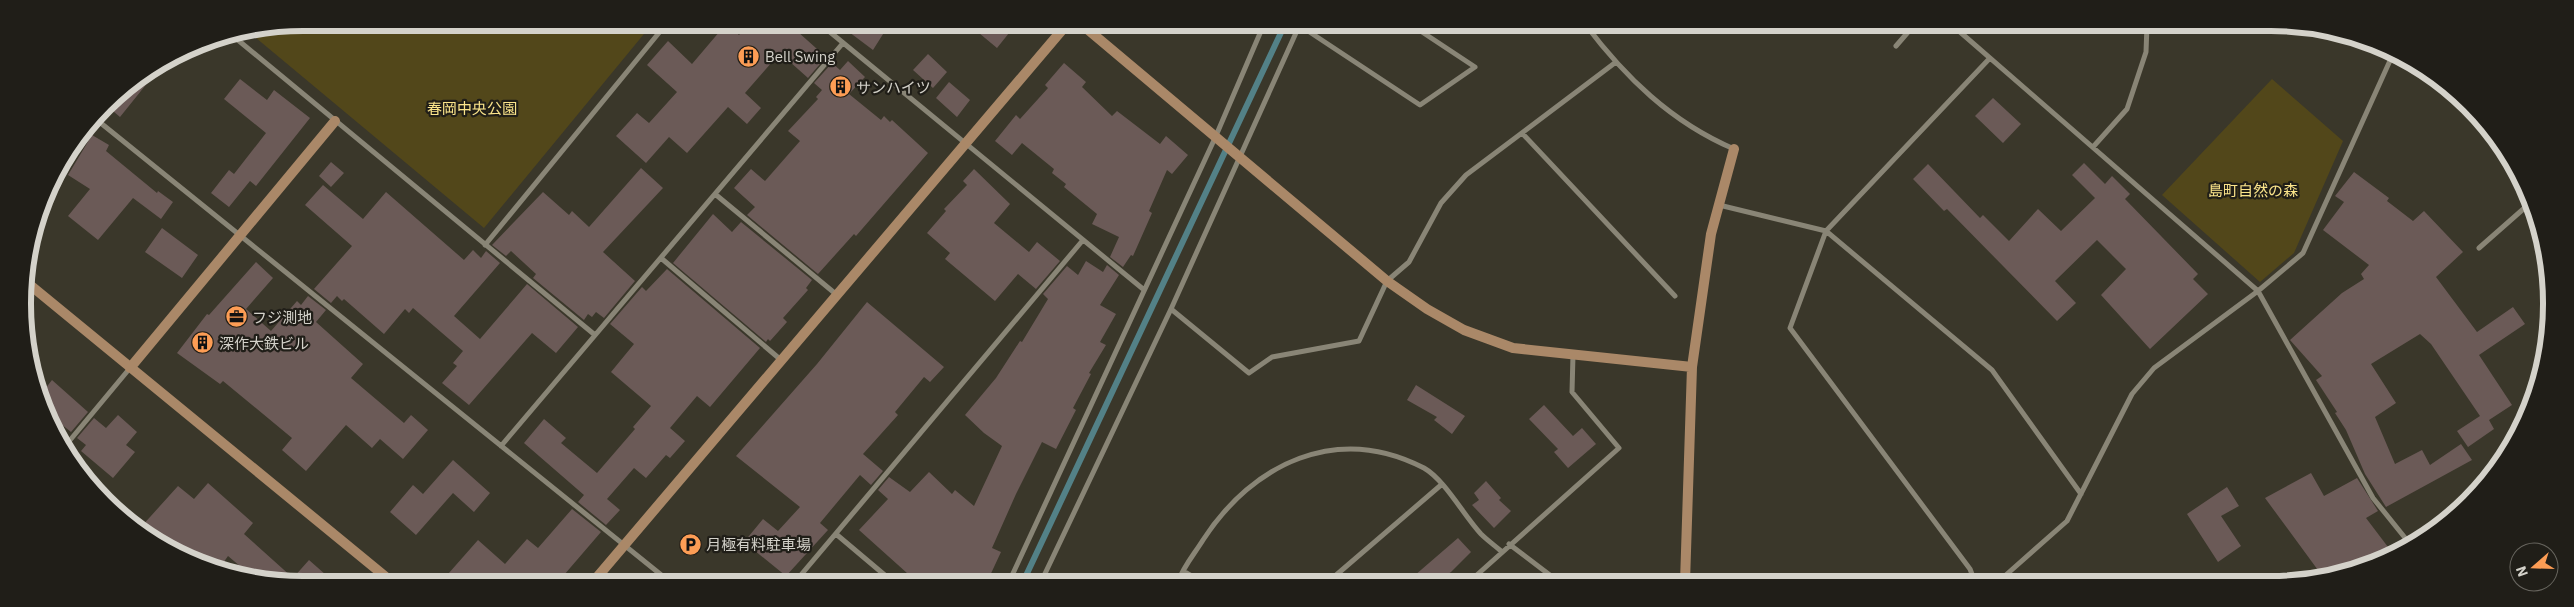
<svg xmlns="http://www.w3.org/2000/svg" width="2574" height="607" font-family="'IBM Plex Sans','Noto Sans JP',sans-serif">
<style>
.green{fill:#52471a}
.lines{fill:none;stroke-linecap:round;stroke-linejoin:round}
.stream{stroke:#538187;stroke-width:6}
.building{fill:#6b5a57}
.street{stroke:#898576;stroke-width:5}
.secondary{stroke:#aa8868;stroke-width:10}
.labels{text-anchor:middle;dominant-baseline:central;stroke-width:4.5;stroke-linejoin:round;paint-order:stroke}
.poi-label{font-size:15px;fill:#d4d2ca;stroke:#201e18;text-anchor:start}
.park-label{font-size:15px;fill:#fae48a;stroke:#201e18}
.rim{fill:none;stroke:#d4d2ca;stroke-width:6}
</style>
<rect width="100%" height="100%" fill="#3a372a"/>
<!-- green -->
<path class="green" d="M 304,23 L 653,23 L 484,228 L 250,33 Z
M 2272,79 L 2343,141 L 2294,253 L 2260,282 L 2162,195 Z"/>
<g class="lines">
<!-- stream -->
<path class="stream" d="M 1023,582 L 1285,24"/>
</g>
<!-- building -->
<path class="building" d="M 750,23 L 788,23 L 826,57 L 808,78 L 780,53 L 745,93 L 761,108 L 747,124 L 728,107 L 687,153 L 669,137 L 646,163 L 616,136 L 637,113 L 649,123 L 677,92 L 647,65 L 668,41 L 692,64 L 726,24 L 739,35 Z
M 837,23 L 890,23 L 873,50 Z
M 967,23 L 1017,23 L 997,48 Z
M 928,54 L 947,72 L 933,88 L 913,70 Z
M 848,61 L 865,77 L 849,94 L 881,120 L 884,116 L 890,122 L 892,120 L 928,153 L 856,236 L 854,234 L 818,274 L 747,215 L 755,207 L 734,188 L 751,169 L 765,181 L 800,141 L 788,131 L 818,99 L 816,97 L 822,90 L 814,83 L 832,63 L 840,70 Z
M 1064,63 L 1086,82 L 1082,87 L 1112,116 L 1117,111 L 1160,144 L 1166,136 L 1188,155 L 1172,174 L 1167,170 L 1149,211 L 1152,213 L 1133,256 L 1131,255 L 1123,267 L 1110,257 L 1119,237 L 1092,224 L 1097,214 L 1064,187 L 1066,184 L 1052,173 L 1054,169 L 1022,143 L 1012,155 L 995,141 L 1016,115 L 1020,119 L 1048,88 L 1045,85 Z
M 155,69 L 157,71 L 120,117 L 107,106 L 118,92 Z
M 240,79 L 267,100 L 274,90 L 310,118 L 256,186 L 250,181 L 229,207 L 211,193 L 229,170 L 234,174 L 266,133 L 224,99 Z
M 949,82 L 970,100 L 957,117 L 936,98 Z
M 1993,98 L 2021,124 L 2003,143 L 1975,116 Z
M 92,135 L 109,145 L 106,151 L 157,193 L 158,191 L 173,202 L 161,219 L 133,198 L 98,240 L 68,216 L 90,189 L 68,175 Z
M 331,162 L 344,173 L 331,187 L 319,176 Z
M 2084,163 L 2105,184 L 2112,176 L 2130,194 L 2125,199 L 2198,274 L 2193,279 L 2208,294 L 2150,349 L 2101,295 L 2126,269 L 2097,240 L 2055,281 L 2076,303 L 2057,321 L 1947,209 L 1944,211 L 1913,179 L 1928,164 L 1980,218 L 1983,215 L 2009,241 L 2038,209 L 2061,231 L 2095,198 L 2072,175 Z
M 641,168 L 663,188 L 603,252 L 635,281 L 604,318 L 596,312 L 592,317 L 588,314 L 584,320 L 533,278 L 536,274 L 511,251 L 506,256 L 492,245 L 543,192 L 569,215 L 572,211 L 589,227 Z
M 974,169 L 1010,204 L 994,223 L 1029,252 L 1037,242 L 1060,261 L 1036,289 L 1018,274 L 995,301 L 945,259 L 950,253 L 927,233 L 946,211 L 944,209 L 967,185 L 963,181 Z
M 2354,172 L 2389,198 L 2387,201 L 2413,221 L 2424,211 L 2463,252 L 2436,277 L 2477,332 L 2513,307 L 2525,324 L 2479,355 L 2512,405 L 2489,420 L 2494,429 L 2468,447 L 2457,431 L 2480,416 L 2431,344 L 2420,334 L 2371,364 L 2396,403 L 2375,417 L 2395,464 L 2422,450 L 2430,465 L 2461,444 L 2472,460 L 2386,507 L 2365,474 L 2346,430 L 2335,413 L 2337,412 L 2316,380 L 2322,376 L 2290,340 L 2342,293 L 2364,279 L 2361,274 L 2369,265 L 2323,230 L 2344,202 L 2335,196 Z
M 323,185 L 363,219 L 386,192 L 464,260 L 473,250 L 481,258 L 486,251 L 500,263 L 454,316 L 480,339 L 527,284 L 578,327 L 556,353 L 532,333 L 469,405 L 442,383 L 457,366 L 453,363 L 463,351 L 413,308 L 409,313 L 405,309 L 384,334 L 344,299 L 342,301 L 337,296 L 331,303 L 314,289 L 352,246 L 305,205 Z
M 713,214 L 732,232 L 741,222 L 812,280 L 806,288 L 808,290 L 783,318 L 787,322 L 770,341 L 768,339 L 766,342 L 673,263 Z
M 162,228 L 198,255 L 182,278 L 145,252 Z
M 1086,261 L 1103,272 L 1107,265 L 1119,275 L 1100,305 L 1116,314 L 1100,342 L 1106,345 L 1089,373 L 1091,374 L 1073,408 L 1076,410 L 1056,449 L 1042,442 L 1016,494 L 992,548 L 1001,552 L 987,582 L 917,582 L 859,530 L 888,499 L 878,490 L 889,477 L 910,492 L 929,472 L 952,494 L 955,490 L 974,506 L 1002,446 L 984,433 L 965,415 L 996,378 L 1020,341 L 1022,342 L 1048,299 L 1043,294 L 1067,266 L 1078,275 Z
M 256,262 L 273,278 L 246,309 L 271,331 L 297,301 L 301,305 L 308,296 L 326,310 L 316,322 L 363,364 L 351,378 L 404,423 L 411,415 L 428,430 L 403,459 L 380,439 L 372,448 L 346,425 L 306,471 L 282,450 L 292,438 L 223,381 L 220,384 L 177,353 L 207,314 L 209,315 Z
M 667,269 L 760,348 L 710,407 L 697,396 L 670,428 L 685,441 L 670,458 L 666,455 L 646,478 L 634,468 L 607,499 L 620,510 L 606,525 L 578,502 L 584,495 L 524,443 L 544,419 L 566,438 L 561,443 L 597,473 L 635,429 L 633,427 L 651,406 L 611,372 L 634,344 L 610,324 L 642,287 L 646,291 Z
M 867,302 L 944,367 L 930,382 L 924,377 L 895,412 L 898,415 L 863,454 L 883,471 L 871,485 L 860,475 L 820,523 L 828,530 L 786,576 L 744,542 L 763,519 L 778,531 L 800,507 L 736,456 L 817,364 Z
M 52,380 L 88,412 L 71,432 L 51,416 L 41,394 Z
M 1416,385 L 1465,416 L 1452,434 L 1434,420 L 1437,417 L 1407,400 Z
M 1544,405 L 1573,436 L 1582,428 L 1596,444 L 1568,468 L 1554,452 L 1558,449 L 1529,419 Z
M 118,415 L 137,432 L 126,445 L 135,452 L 113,478 L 81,451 L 86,445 L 77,438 L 94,418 L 106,428 Z
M 453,460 L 490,493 L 474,512 L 453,493 L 416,535 L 390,512 L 413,485 L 423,494 Z
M 2311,473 L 2324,496 L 2357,478 L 2378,511 L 2366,518 L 2388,547 L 2385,550 L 2390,557 L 2323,577 L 2265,498 Z
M 1486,481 L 1501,498 L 1499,500 L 1511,511 L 1494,528 L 1472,505 L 1479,500 L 1474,493 Z
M 208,483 L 253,523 L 244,534 L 293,578 L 309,560 L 334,582 L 267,582 L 253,577 L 228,556 L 221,566 L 163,547 L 141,527 L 178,486 L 194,499 Z
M 2227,487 L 2239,506 L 2221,516 L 2241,546 L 2218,562 L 2187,514 Z
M 572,509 L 601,532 L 558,582 L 441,582 L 478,540 L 505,564 L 527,539 L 538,548 Z
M 1458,538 L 1471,552 L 1451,572 L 1437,582 L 1407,582 Z"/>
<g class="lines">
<!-- street -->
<path class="street" d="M 819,23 L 1143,289
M 1585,24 C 1625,77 1671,122 1734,149
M 1299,25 L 1420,105 L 1475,67 L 1410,24
M 1952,25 L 2258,291 L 2373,498 L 2410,544
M 233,36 L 595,335
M 1896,46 L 1915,24
M 97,120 L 670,582
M 1522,133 L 1675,296
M 2093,147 L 2127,109 L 2146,52 L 2147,25
M 715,194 L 837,295
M 1719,205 L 1826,231 L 1992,370 L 2081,494
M 485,245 L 667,23
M 2479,248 L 2529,204
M 661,258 L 781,360
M 1171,309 L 1249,373 L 1272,357 L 1359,341 L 1387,281 L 1409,262 L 1441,203 L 1466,175 L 1616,62
M 66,445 L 130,368
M 501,446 L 843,43
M 836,534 L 893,582
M 1509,544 L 1559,582
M 1183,571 L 1202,582
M 795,582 L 1083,240
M 1009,582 L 1215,138 L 1264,24
M 1041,582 L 1171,309 L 1300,24
M 1178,582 C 1183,567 1195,553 1203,540 C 1253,463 1337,423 1424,468 C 1445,480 1464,516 1481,534 C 1487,540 1494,545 1501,551
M 1328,582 L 1441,485
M 1469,582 L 1619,448 L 1572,392 L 1573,355
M 1975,582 L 1970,569 L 1790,328 L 1826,231 L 1990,58
M 1998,582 L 2067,521 L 2132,394 L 2154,368 L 2258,291 L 2303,253 L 2393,54"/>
<!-- secondary -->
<path class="secondary" d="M 1080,23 L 1387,281 L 1427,309 L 1464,330 L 1513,348 L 1692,367
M 24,280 L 392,582
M 130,368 L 335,121
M 593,582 L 1068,23
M 1685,582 L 1692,367 L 1711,234 L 1734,149"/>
</g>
<!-- icons -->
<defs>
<symbol id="building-disc" viewBox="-11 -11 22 22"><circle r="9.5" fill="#fd9d55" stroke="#201e18"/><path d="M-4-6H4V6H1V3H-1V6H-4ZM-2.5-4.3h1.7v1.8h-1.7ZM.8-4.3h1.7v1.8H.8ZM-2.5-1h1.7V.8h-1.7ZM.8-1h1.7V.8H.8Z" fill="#111"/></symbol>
<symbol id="office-disc" viewBox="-11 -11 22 22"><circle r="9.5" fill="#fd9d55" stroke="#201e18"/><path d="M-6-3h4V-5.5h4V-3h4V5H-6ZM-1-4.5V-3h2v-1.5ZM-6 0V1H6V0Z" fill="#111"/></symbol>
<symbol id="parking-disc" viewBox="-11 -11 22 22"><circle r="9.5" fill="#fd9d55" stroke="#201e18"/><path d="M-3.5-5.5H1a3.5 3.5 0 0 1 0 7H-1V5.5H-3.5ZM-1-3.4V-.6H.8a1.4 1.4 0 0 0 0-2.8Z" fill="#111"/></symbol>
</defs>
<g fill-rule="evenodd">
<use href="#building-disc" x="736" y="44" width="25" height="25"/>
<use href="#building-disc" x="828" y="74" width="25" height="25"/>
<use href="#office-disc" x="224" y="304" width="25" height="25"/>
<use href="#building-disc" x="190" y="330" width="25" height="25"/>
<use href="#parking-disc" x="678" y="532" width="25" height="25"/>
</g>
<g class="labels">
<!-- poi labels -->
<g class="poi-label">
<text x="765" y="56">Bell Swing</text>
<text x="856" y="87">サンハイツ</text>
<text x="252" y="317">フジ測地</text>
<text x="219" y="343">深作大鉄ビル</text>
<text x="706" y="544">月極有料駐車場</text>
</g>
<!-- park labels -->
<g class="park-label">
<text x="472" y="108">春岡中央公園</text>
<text x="2253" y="190">島町自然の森</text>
</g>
</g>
<!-- crop -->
<path d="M0 0H2574V607H0ZM303 31H2271A272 272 0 0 1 2543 303V304A272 272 0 0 1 2271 576H303A272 272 0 0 1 31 304V303A272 272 0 0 1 303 31Z" fill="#201e18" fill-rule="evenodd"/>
<path class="rim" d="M303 31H2271A272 272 0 0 1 2543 303V304A272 272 0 0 1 2271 576H303A272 272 0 0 1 31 304V303A272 272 0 0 1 303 31Z"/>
<!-- north arrow -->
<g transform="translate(2534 567) rotate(250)"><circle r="24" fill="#201e18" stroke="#68665f"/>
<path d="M0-4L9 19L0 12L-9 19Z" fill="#fd9d55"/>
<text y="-8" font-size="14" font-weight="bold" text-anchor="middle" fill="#d4d2ca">N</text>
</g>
</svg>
